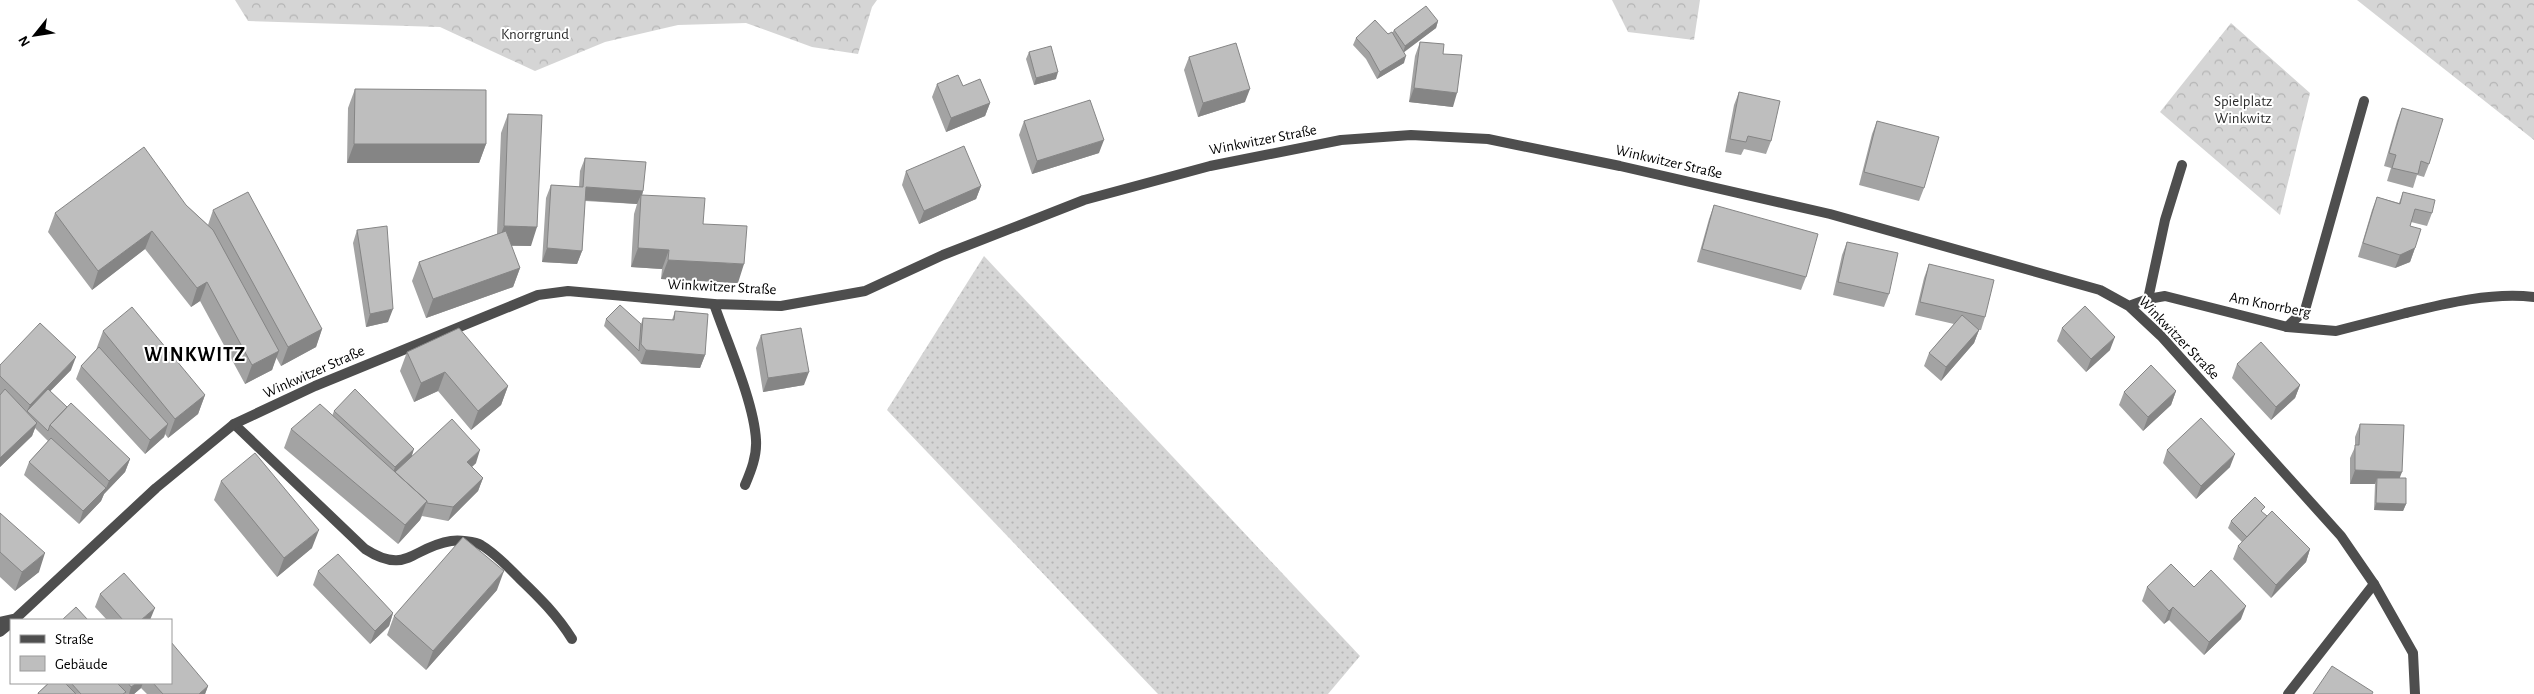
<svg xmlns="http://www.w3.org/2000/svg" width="2534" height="694" font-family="'Alegreya Sans',sans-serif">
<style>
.grass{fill:url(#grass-dots)}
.forest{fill:url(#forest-crowns)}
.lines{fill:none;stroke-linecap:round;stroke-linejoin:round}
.lane{stroke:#4e4e4e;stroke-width:10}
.street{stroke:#4e4e4e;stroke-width:10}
.wall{fill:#a3a3a3}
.shaded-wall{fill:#858585}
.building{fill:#bebebe;stroke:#858585}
.labels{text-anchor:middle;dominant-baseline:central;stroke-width:4;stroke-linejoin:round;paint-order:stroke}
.park-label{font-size:15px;fill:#2c2c2c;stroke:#fff}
.street-label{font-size:15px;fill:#000;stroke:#fff}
.district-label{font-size:20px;font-weight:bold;letter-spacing:1px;fill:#000;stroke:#fff}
</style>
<defs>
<pattern id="grass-dots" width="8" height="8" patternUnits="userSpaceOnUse" patternTransform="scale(1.25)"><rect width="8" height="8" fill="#d5d5d5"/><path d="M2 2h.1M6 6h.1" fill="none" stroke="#b5b5b5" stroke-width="1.8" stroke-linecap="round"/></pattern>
<pattern id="forest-crowns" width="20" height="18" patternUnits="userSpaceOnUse" patternTransform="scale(1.25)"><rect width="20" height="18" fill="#d5d5d5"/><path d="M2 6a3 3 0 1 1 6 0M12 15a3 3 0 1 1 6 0" fill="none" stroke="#b5b5b5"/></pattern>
</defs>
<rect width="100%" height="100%" fill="#fff"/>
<!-- grass -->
<path class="grass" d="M 984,256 L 1360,656 L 1328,694 L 1158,694 L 887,410 Z"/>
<!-- forest -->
<path class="forest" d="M 235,0 L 877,0 L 872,7 L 858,54 L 812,47 L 746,23 L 678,25 L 605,42 L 535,71 L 440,27 L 248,21 Z
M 1612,0 L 1700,0 L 1694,40 L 1628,32 Z
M 2357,0 L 2534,0 L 2534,140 Z
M 2231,23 L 2310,93 L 2280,215 L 2160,112 Z"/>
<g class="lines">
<!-- lane -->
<path class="lane" d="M 2148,299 L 2165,220 L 2182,165
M 714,304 C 727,342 754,402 756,440 C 757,456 751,471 745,485
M 2406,313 C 2447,303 2492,292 2534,297
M 2287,327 L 2305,310 L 2364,101
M 234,424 L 365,549 C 407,576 412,547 451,541 C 458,540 475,541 481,545 C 495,553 507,566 519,578 C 539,597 557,615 572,639
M 2288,694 L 2374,584"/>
<!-- street -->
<path class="street" d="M 2129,306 L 2148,299 L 2165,296 L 2287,327 L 2336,331 L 2406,313
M 14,620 L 156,488 L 234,424 L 315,386 L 538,295 L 568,291 L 714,304 L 781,306 L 865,291 L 943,255 L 1084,200 L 1210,166 L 1341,140 L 1411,135 L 1488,139 L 1620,166 L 1830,214 L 2100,290 L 2129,306 L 2161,336 L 2341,536 L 2374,584 L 2413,653 L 2415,694
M 0,622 L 17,618
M 0,632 L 11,623"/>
</g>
<!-- wall -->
<path class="wall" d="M 1438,21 L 1436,28 L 1403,52 L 1404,63 L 1377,79 L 1366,59 L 1353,45 L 1356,38 L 1392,33 L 1394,30 Z
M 1420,42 L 1443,54 L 1453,107 L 1409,102 L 1415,56 Z
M 1029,52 L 1056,79 L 1034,85 L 1026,59 Z
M 1189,57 L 1245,102 L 1198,117 L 1184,70 Z
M 937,84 L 963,86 L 990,103 L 985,116 L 946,132 L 932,97 Z
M 355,89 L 486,144 L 479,163 L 347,163 L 348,108 Z
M 1739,92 L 1771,141 L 1766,154 L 1744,149 L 1741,155 L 1725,152 L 1734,105 Z
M 2402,108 L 2429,164 L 2424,177 L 2417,175 L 2413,188 L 2387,181 L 2391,168 L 2384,166 L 2397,121 Z
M 508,114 L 531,246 L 511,246 L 520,268 L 513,287 L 426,318 L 412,281 L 419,262 L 497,234 L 501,133 Z
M 1024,121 L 1099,153 L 1032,174 L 1019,135 Z
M 1877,121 L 1924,188 L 1919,201 L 1859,185 L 1872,134 Z
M 585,158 L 643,191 L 642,195 L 703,224 L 738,283 L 661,279 L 662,269 L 631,267 L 634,214 L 637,204 L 585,201 L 582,251 L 577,264 L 542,262 L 546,198 L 551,185 L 579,187 L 580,171 Z
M 906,171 L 981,186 L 976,199 L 919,224 L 902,185 Z
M 2403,192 L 2432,213 L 2427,226 L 2411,222 L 2410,226 L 2415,248 L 2410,262 L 2395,268 L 2358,257 L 2372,210 L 2377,197 L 2399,203 Z
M 186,205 L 208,225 L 213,210 L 322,329 L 316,347 L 281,366 L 276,357 L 272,370 L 245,384 L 200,301 L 191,307 L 145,249 L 92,290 L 48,232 L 55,213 Z
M 1714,205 L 1806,277 L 1801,290 L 1697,262 L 1709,219 Z
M 357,230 L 388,322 L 366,327 L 353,243 Z
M 1847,242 L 1889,294 L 1884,307 L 1833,295 L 1842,255 Z
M 1929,264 L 1985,317 L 1981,330 L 1979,330 L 1974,343 L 1941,381 L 1924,366 L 1929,353 L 1954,324 L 1915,315 L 1924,278 Z
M 675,311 L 705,355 L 700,368 L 641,364 L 636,358 L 604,326 L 606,319 L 641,324 L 643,318 L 672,320 Z
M 2062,328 L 2110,350 L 2086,372 L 2057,341 Z
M 103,331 L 205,395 L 198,414 L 168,438 L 165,434 L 164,437 L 145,454 L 76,379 L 81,366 L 96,350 Z
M 761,335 L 804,385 L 763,392 L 756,348 Z
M 407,352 L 508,386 L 501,405 L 471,430 L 438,391 L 414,402 L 400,371 Z
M 2237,364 L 2300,385 L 2295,398 L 2271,420 L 2232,378 Z
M 0,365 L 71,370 L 50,391 L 67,407 L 130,459 L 125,472 L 104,494 L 101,501 L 79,524 L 24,475 L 29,462 L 48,441 L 35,428 L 32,436 L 0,467 Z
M 2176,391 L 2171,405 L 2143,431 L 2119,405 L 2124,392 Z
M 334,411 L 412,456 L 476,463 L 472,467 L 483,478 L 478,491 L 448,521 L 422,516 L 420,520 L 398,544 L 284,448 L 291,429 L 332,416 Z
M 2360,424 L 2400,478 L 2406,504 L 2403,511 L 2374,510 L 2375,484 L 2350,484 L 2350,458 L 2355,447 L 2355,437 Z
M 2167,450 L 2230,467 L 2196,499 L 2163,463 Z
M 221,481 L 312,548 L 277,577 L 214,500 Z
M 0,513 L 39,572 L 15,591 L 0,577 Z
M 2263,513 L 2310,549 L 2306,562 L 2271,598 L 2233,559 L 2238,546 L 2242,542 L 2228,528 L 2231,521 Z
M 318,571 L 393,613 L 389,626 L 370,644 L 313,585 Z
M 2147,587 L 2194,587 L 2241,619 L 2204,655 L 2169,620 L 2164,624 L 2142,601 Z
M 497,590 L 426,670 L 387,635 L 394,616 Z
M 100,594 L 150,620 L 107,620 L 95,607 Z
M 46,683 L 171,683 L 208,686 L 205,694 L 147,694 L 141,688 L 134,694 L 37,694 L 47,684 Z"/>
<!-- shaded-wall -->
<path class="shaded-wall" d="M 1438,21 L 1436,28 L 1403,53 L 1405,46 Z
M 1406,56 L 1404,63 L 1377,79 L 1380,72 Z
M 1058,72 L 1056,79 L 1034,85 L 1036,78 Z
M 1414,88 L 1457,93 L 1453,107 L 1409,102 Z
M 1250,89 L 1245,102 L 1198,117 L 1203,103 Z
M 990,103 L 985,116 L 946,132 L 951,118 Z
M 1104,140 L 1099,153 L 1032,174 L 1037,161 Z
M 354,144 L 486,144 L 479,163 L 347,163 Z
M 981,186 L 976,199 L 919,224 L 924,211 Z
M 586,187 L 643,191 L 641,199 L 641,195 L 637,204 L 582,200 Z
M 504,226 L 537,227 L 531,246 L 497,245 Z
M 152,231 L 145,249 L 92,290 L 98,271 Z
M 547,248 L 582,251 L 577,264 L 542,262 Z
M 638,248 L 669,250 L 662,269 L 631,267 Z
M 2415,248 L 2410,262 L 2395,268 L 2400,255 Z
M 668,260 L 744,264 L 738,283 L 661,279 Z
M 520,268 L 513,287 L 426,318 L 433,299 Z
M 207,282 L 200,301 L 191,307 L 197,288 Z
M 393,309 L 388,322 L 366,327 L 370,314 Z
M 322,329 L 316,347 L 281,366 L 288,347 Z
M 1979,330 L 1974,343 L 1941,381 L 1946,367 Z
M 2115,337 L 2110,350 L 2086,372 L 2091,359 Z
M 646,350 L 705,355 L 700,368 L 641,364 Z
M 279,351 L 272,370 L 245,384 L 252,365 Z
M 76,357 L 71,370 L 29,413 L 27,411 L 30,405 Z
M 445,372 L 438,391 L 414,402 L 421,383 Z
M 809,372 L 804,385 L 763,392 L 768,378 Z
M 2300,385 L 2295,398 L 2271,420 L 2276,407 Z
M 508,386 L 501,405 L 471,430 L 478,411 Z
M 2176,391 L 2171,405 L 2143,431 L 2148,417 Z
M 205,395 L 198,414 L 168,438 L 175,419 Z
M 37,423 L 32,436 L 0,467 L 0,458 Z
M 168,424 L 164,437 L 145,454 L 150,440 Z
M 414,449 L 410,462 L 390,481 L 395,467 Z
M 480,450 L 476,463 L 462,476 L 467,462 Z
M 2235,454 L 2230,467 L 2196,499 L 2201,486 Z
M 130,459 L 125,472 L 104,494 L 101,501 L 79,524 L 83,511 L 106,488 L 109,481 Z
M 2355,470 L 2402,472 L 2397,485 L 2377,478 L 2375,484 L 2350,484 Z
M 483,478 L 478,491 L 448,521 L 453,507 Z
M 427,501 L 420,520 L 398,544 L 405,525 Z
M 2376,503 L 2406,504 L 2403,511 L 2374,510 Z
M 319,530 L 312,548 L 277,577 L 284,558 Z
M 2310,549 L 2306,562 L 2271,598 L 2276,585 Z
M 45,553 L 39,572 L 15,591 L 22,572 Z
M 504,571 L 497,590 L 426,670 L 433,651 Z
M 2246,606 L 2241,619 L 2204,655 L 2209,642 Z
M 2173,607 L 2169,620 L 2164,624 L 2169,611 Z
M 155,608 L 150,620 L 141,620 Z
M 393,613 L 389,626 L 370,644 L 375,631 Z
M 137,683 L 143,683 L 141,688 L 134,694 L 129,694 L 131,687 Z
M 208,686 L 205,694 L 199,694 Z"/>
<!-- building -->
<path class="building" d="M 1426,6 L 1438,21 L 1405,46 L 1394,30 Z
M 1375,20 L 1388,34 L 1392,32 L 1406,56 L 1380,72 L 1369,52 L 1356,38 Z
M 1420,42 L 1444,44 L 1443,54 L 1462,55 L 1457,93 L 1414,88 Z
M 1236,43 L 1250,89 L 1203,103 L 1189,57 Z
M 1051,46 L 1058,72 L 1036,78 L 1029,52 Z
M 958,75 L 963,86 L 980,79 L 990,103 L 951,118 L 937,84 Z
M 355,89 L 486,90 L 486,144 L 354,144 Z
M 1739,92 L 1780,101 L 1771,141 L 1748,136 L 1746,142 L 1730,139 Z
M 1090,100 L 1104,140 L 1037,161 L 1024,121 Z
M 2402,108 L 2443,119 L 2429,164 L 2421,161 L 2418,174 L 2392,168 L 2396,155 L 2389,153 Z
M 508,114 L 542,115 L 537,227 L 504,226 Z
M 1877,121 L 1939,137 L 1924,188 L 1864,172 Z
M 964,146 L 981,186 L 924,211 L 906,171 Z
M 144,147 L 186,205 L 213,230 L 279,351 L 252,365 L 207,282 L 197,288 L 152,231 L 98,271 L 55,213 Z
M 585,158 L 646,162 L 643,191 L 586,187 L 582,251 L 547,248 L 551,185 L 583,187 Z
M 248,192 L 322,329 L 288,347 L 213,210 Z
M 2403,192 L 2435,200 L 2432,213 L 2415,209 L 2410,226 L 2421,229 L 2415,248 L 2400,255 L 2363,243 L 2377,197 L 2400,204 Z
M 641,195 L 705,198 L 703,224 L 747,226 L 744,264 L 668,260 L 669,250 L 638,248 Z
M 1714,205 L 1818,234 L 1806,277 L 1702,249 Z
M 387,226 L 393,309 L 370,314 L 357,230 Z
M 506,231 L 520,268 L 433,299 L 419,262 Z
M 1847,242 L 1898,253 L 1889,294 L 1838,282 Z
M 1929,264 L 1994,280 L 1985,317 L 1920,302 Z
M 620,305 L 641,324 L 639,351 L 606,319 Z
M 2085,306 L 2115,337 L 2091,359 L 2062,328 Z
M 132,307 L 205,395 L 175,419 L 103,331 Z
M 675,311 L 708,314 L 705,355 L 646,350 L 641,344 L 643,318 L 674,320 Z
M 1962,315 L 1979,330 L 1946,367 L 1929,353 Z
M 40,323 L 76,357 L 30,405 L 0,376 L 0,365 Z
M 459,328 L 508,386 L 478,411 L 445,372 L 421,383 L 407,352 Z
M 801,328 L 809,372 L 768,378 L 761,335 Z
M 2261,342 L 2300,385 L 2276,407 L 2237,364 Z
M 99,347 L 168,424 L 150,440 L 81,366 Z
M 2151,365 L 2176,391 L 2148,417 L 2124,392 Z
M 5,389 L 37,423 L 0,458 L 0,395 Z
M 48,389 L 67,407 L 50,425 L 48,431 L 27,411 Z
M 355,389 L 414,449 L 395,467 L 334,411 Z
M 71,403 L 130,459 L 109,481 L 50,425 Z
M 320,404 L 427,501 L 405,525 L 291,429 Z
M 2201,418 L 2235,454 L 2201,486 L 2167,450 Z
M 452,419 L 480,450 L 467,462 L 483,478 L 453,507 L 427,503 L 427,501 L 395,472 Z
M 2360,424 L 2404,425 L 2402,472 L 2355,470 L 2355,445 L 2359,445 Z
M 51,438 L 106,488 L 83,511 L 29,462 Z
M 255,453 L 319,530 L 284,558 L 221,481 Z
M 2377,478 L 2406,478 L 2406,504 L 2376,503 Z
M 2255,497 L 2265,507 L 2261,511 L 2267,516 L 2247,537 L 2231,521 Z
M 2272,511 L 2310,549 L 2276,585 L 2238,546 Z
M 0,513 L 45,553 L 22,572 L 0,552 Z
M 463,537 L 504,571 L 433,651 L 394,616 Z
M 338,554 L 393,613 L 375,631 L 318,571 Z
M 2171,564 L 2194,587 L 2211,570 L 2246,606 L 2209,642 L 2173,607 L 2169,611 L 2147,587 Z
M 124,573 L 155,608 L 141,620 L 123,620 L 100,594 Z
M 76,607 L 88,620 L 62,620 Z
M 171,642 L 208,686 L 199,694 L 163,694 L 153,683 L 171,683 Z
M 2332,666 L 2373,692 L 2372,694 L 2313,694 Z
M 49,683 L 65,683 L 76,694 L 39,694 L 38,693 Z
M 71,683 L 117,683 L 126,692 L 123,694 L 81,694 Z
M 128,683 L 137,683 L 131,687 Z"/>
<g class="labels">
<!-- park labels -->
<g class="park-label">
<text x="535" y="34">Knorrgrund</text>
<text x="2243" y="101">Spielplatz<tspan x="2243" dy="17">Winkwitz</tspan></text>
</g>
<!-- street labels -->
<g class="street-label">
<text transform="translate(1263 140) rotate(-11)">Winkwitzer Straße</text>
<text transform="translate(1669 162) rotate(13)">Winkwitzer Straße</text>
<text transform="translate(722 287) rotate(3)">Winkwitzer Straße</text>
<text transform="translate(2270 305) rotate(11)">Am Knorrberg</text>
<text transform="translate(2179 338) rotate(46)">Winkwitzer Straße</text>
<text transform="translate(314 372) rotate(-24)">Winkwitzer Straße</text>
</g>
<!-- district labels -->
<g class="district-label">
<text x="195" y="355">WINKWITZ</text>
</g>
</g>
<!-- legend -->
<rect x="10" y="619" width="162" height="65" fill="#ffffff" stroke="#999999"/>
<rect x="20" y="635" width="25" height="8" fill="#4e4e4e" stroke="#999999"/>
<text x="55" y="644" font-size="15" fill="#000000">Straße</text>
<rect x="20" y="656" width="25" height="15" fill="#bebebe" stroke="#999999"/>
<text x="55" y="669" font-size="15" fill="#000000">Gebäude</text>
<!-- north arrow -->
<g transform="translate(35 35) rotate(240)" stroke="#ffffff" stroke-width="4" paint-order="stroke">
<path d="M0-4L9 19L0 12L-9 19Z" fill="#000000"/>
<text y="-8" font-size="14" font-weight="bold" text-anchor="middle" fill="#000000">N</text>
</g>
</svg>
